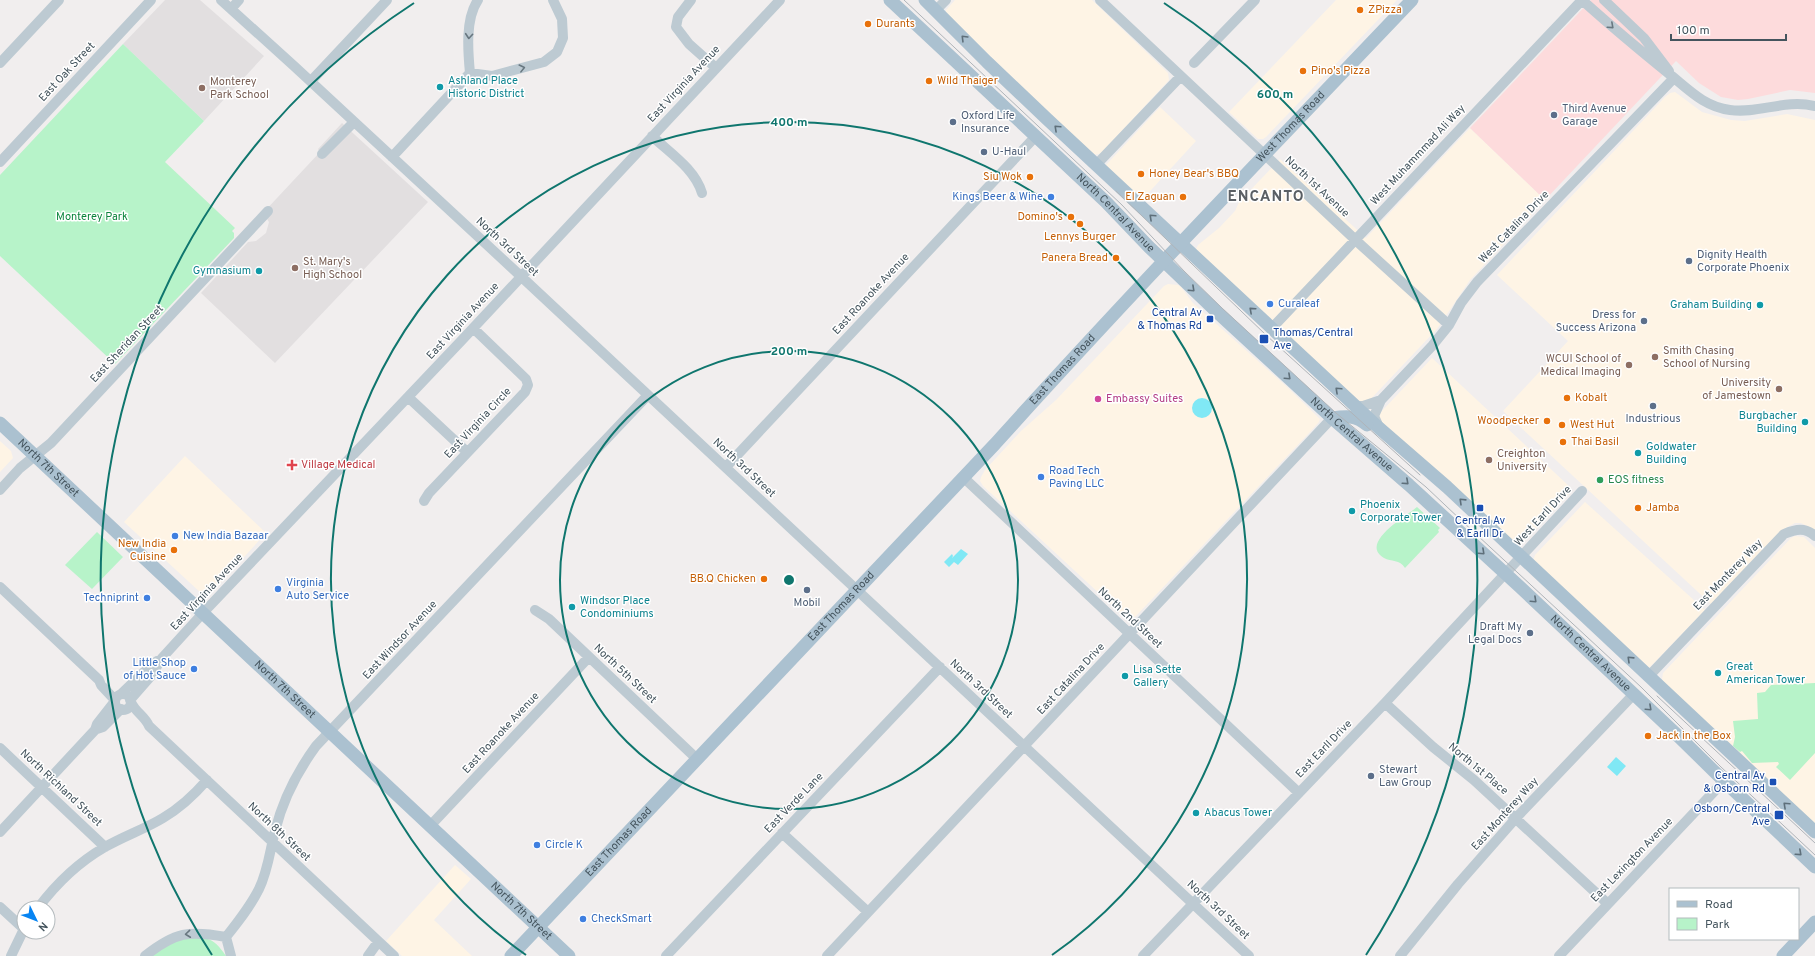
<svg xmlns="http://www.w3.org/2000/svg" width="1815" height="956" font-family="Overpass,sans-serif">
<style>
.commercial{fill:#fef4e5}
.education{fill:#e2dfe0}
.medical{fill:#fddbdc}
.green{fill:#b7f3c9}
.water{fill:#80e8f5}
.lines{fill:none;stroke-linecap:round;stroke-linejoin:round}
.minor{stroke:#bdcad2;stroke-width:10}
.major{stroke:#abc1d0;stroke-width:13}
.tram{stroke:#afb4b9;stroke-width:1}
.oneway{stroke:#687780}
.oneway2{stroke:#5e6f7a}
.ring{fill:none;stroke:#0f766e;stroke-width:2}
.food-dot{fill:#e8710a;stroke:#fff;stroke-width:1.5}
.culture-dot{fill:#0f9aa8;stroke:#fff;stroke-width:1.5}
.education-dot{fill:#8d6e63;stroke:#fff;stroke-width:1.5}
.service-dot{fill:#5c6f8a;stroke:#fff;stroke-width:1.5}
.shop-dot{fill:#3f7fe0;stroke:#fff;stroke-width:1.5}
.transit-dot{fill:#1a4fb4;stroke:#fff;stroke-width:1.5}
.hotel-dot{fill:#d1479c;stroke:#fff;stroke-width:1.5}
.health-dot{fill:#e0444e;stroke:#fff;stroke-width:1.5}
.leisure-dot{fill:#2e9e5b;stroke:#fff;stroke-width:1.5}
.labels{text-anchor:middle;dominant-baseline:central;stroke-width:3;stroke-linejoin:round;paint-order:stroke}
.food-label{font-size:11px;fill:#c56008;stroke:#fff;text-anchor:start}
.street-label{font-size:11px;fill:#44545d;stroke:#fff}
.culture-label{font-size:11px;fill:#0d838f;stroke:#fff;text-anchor:start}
.education-label{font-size:11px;fill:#785e54;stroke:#fff;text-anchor:start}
.service-label{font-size:11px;fill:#4e5e75;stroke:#fff;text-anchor:start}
.shop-label{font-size:11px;fill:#366cbe;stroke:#fff;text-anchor:start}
.park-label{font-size:11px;fill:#0e863e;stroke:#fff}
.transit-label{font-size:11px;fill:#164399;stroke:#fff;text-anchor:end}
.hotel-label{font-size:11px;fill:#b23c85;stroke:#fff;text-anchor:start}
.health-label{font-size:11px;fill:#be3a42;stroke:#fff;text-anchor:start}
.leisure-label{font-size:11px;fill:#27864d;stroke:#fff;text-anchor:start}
.district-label{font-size:15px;font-weight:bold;letter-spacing:1px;fill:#5a5f64;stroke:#fff}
.centre{fill:#0f766e;stroke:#fff;stroke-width:2}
.ring-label{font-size:12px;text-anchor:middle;font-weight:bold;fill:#0f766e;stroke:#fff;stroke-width:3;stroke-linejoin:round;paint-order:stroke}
</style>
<rect width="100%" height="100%" fill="#f1eeee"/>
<!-- commercial -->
<path class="commercial" d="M 955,0 L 1092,0 L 1168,73 L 1169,80 L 1103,151 L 1099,154 L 1092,155 L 946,13 L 946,10 Z
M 1336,0 L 1397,0 L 1266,137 L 1263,139 L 1258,139 L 1229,112 Z
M 1675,92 L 1702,112 L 1731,120 L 1745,121 L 1787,114 L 1815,120 L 1815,530 L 1801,523 L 1795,523 L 1782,530 L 1711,604 L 1503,411 L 1568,341 L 1497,275 L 1665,97 L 1670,93 Z
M 1160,107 L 1196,141 L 1141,201 L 1106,167 L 1106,165 Z
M 1470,128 L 1545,200 L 1470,280 L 1437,329 L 1366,404 L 1363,405 L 1198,254 L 1196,249 L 1198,245 L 1219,228 L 1235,211 L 1239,202 L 1280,159 L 1366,238 Z
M 1168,284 L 1178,285 L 1181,287 L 1193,303 L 1286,386 L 1320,419 L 1319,422 L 1311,431 L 1136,616 L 1128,620 L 995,497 L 983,486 L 980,481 L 981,477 L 985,470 L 1021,431 L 1056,400 L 1164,286 Z
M 1432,358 L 1570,487 L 1570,493 L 1520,546 L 1516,546 L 1379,423 L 1377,417 L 1380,413 Z
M 0,441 L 11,451 L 13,458 L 0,472 Z
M 185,456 L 266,533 L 210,594 L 205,595 L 201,593 L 124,522 Z
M 1585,502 L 1705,610 L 1650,667 L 1648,667 L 1533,561 L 1535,555 Z
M 1795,536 L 1804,537 L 1815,548 L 1815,826 L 1664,684 L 1662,679 L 1663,673 L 1791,538 Z
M 455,865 L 471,879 L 434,920 L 472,956 L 402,956 L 386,941 Z"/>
<!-- education -->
<path class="education" d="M 165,0 L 200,0 L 264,56 L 204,121 L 123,44 Z
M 342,123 L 428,202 L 275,363 L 201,293 L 248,242 L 256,241 L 266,233 L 269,222 L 263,213 L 320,152 L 318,149 Z"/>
<!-- medical -->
<path class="medical" d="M 1591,0 L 1815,0 L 1815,93 L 1790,90 L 1748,99 L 1738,100 L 1721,97 L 1699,83 L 1676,61 L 1545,200 L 1470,128 Z"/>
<!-- green -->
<path class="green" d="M 123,44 L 204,121 L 165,162 L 235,228 L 232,231 L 234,233 L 234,238 L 115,364 L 0,256 L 0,175 Z
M 1417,507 L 1440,528 L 1438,530 L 1439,532 L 1405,568 C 1400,559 1391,562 1384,558 C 1358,543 1408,515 1417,507 Z
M 97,532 L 123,557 L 92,589 L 65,565 Z
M 1815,683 L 1815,753 L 1790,780 L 1776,767 L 1779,764 L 1778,762 L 1752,763 L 1742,751 L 1740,752 L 1733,746 L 1735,737 L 1733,721 L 1758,719 L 1757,693 L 1765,692 L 1771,685 Z
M 182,937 C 206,938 212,935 226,956 L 150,956 Z"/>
<!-- water -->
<path class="water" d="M1192 408a10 10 0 1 1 20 0a10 10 0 1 1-20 0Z
M 961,549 L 968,554 L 958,565 L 954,562 L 949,567 L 944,562 L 952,554 L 953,556 L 952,558 Z
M 1616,757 L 1626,766 L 1617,776 L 1607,767 Z"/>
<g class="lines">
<!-- minor -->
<path class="minor" d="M 221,0 L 294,66 L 512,268 L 1249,956
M 691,0 L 678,17 L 676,27 L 689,44 L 716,68
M 1100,0 L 1362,246 L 1449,325
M 1582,0 C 1612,27 1642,52 1673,77 C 1691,92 1706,107 1730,110 C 1759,114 1784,99 1815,106
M 1604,0 L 1644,38 L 1669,71
M 231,9 L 239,0
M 936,10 L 946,0
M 0,63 L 59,0
M 1194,63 L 1255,0
M 470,73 L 492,76 L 544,62 L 557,52 L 563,38 L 562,19 L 553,0
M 311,81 L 387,0
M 652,136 C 670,153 695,169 702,193
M 322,154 L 354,122
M 392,157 L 470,73 C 468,52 465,19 478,0
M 0,162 L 151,0
M 1097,164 L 1181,76
M 1272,328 L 1582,0
M 408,397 L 467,452
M 1355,406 L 1363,406 L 1381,400
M 1379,427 L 1374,416 L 1381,400 L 1432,346 L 1449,325 L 1461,303 L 1477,282 L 1674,78
M 726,467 L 1035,137
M 963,477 L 1299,793
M 0,490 L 20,468 L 51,443 L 268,211
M 424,501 L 429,493 L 525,392 L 528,385 L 526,379 L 473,328
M 0,587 L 99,680 L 101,685 L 115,700
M 535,610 L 549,619 L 697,759
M 1648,677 L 1784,534 C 1796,529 1805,527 1815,536
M 121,694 L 146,670 L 157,661
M115 702a8 8 0 1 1 16 0a8 8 0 1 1-16 0Z
M 130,700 L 151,676 L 162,658 L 203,613 L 462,340 L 780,0
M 131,702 C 135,712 145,716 149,726 L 394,956
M 1385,703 L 1433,747 L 1474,780 L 1607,903
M 97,729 L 103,727 L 121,709
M 0,748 L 105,847
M 430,826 L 589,657
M 0,832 L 95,730 L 97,724 L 115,701
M 782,833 L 868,912
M 0,907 L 24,929
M 38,908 C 56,884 79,862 105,847 C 124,836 145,829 163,818 C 180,808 194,795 207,780
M 226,937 C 238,922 250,907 259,889 C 268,871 270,850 275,831 C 283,799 297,772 316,746 L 648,395
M 226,937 L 231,956
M 11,956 L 24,929
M 145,956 C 175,932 189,930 226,937
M 368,956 L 378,942
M 666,956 L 940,667
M 827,956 L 1332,418
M 1143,956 L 1385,703 L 1582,491
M 1400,956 L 1458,884 L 1516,818 L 1634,694
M 1559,956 L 1724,781"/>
<!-- major -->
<g class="major">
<path id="s1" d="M 890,0 L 1106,202 L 1149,247 L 1217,312 L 1332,418 L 1409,485 L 1520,587 L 1674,732 L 1724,781 L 1815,867"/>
<path d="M 925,0 L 987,62 L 1047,119 L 1379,428 L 1447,487 L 1815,832"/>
<path d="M 1332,418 C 1346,416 1356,415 1367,425"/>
<path id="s2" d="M 0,423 L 569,956"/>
<path id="s3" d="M 511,956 L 995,444 C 1131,293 1272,147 1412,0"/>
<path d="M 1783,956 L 1815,922"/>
</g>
<!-- tram -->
<path class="tram" d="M 904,0 L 1122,205 L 1184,271 L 1223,309 L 1336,413 L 1426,487 L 1463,522 L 1641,687 L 1721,767 L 1815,855
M 1116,191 L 1266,335 L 1420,475
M 1657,696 L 1815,843"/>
</g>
<!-- one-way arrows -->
<defs><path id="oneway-chevron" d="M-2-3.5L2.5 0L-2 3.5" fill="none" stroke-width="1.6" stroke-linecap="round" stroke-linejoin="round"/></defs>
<g class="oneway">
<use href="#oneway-chevron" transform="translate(1611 26) rotate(42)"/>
<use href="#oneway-chevron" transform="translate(469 36) rotate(95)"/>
<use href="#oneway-chevron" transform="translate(522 68) rotate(-14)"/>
<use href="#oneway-chevron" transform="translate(188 934) rotate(174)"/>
</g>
<g class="oneway2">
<use href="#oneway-chevron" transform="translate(964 38) rotate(-135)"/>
<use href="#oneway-chevron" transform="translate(1057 128) rotate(-137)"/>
<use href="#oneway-chevron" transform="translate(1152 217) rotate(-137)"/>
<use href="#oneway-chevron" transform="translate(1192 289) rotate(43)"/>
<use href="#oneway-chevron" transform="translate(1252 310) rotate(-138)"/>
<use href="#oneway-chevron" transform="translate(1288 377) rotate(43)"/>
<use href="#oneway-chevron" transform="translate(1338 390) rotate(-137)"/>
<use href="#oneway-chevron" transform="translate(1406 482) rotate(42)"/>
<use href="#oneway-chevron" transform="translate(1462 501) rotate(-136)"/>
<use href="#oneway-chevron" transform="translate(1482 552) rotate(43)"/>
<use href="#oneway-chevron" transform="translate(1534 600) rotate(43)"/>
<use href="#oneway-chevron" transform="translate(1630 659) rotate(-136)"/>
<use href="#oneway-chevron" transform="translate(1649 708) rotate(43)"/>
<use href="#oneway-chevron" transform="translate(1786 805) rotate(-137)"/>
<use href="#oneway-chevron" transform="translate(1799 853) rotate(42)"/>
</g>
<!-- distance rings -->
<g class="ring">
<circle cx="789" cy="580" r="229"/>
<path d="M526 955A458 458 0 1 1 1052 955"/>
<path d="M212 955A688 688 0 0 1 414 3M1164 3A688 688 0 0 1 1366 955"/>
</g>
<!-- markers -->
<g class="food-dot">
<circle cx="1360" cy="10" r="4"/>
<circle cx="868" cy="24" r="4"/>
<circle cx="1303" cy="71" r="4"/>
<circle cx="929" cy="81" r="4"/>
<circle cx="1141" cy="174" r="4"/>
<circle cx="1030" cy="177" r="4"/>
<circle cx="1183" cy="197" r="4"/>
<circle cx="1071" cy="217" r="4"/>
<circle cx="1080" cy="224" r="4"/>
<circle cx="1116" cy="258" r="4"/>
<circle cx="1567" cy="398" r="4"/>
<circle cx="1547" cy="421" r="4"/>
<circle cx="1562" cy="425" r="4"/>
<circle cx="1563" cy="442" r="4"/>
<circle cx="1638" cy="508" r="4"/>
<circle cx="174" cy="550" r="4"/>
<circle cx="764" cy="579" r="4"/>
<circle cx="1648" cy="736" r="4"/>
</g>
<g class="culture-dot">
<circle cx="440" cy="87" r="4"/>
<circle cx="259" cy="271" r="4"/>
<circle cx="1760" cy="305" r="4"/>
<circle cx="1805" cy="422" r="4"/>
<circle cx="1638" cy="453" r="4"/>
<circle cx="1352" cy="511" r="4"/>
<circle cx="572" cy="607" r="4"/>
<circle cx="1718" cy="673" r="4"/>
<circle cx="1125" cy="676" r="4"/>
<circle cx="1196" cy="813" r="4"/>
</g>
<g class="education-dot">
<circle cx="202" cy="88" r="4"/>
<circle cx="295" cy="268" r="4"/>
<circle cx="1655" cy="357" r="4"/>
<circle cx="1629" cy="365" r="4"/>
<circle cx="1779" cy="389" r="4"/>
<circle cx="1489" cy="460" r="4"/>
</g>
<g class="service-dot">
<circle cx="1554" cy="115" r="4"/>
<circle cx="953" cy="122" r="4"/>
<circle cx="984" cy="152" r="4"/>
<circle cx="1689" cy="261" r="4"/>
<circle cx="1644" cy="321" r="4"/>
<circle cx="1653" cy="406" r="4"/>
<circle cx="807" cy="590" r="4"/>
<circle cx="1530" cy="633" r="4"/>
<circle cx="1371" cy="776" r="4"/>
</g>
<g class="shop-dot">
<circle cx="1051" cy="197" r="4"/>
<circle cx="1270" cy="304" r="4"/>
<circle cx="1041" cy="477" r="4"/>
<circle cx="175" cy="536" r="4"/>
<circle cx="278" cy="589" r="4"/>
<circle cx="147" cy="598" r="4"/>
<circle cx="194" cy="669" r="4"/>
<circle cx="537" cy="845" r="4"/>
<circle cx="583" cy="919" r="4"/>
</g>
<g class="transit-dot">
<rect x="1206" y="315" width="8" height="8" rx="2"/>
<rect x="1259" y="334" width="10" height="10" rx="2"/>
<rect x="1476" y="504" width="8" height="8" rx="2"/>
<rect x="1769" y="778" width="8" height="8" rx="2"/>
<rect x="1774" y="810" width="10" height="10" rx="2"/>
</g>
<circle class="hotel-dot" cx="1098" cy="399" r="4"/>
<path class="health-dot" d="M290 459h4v4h4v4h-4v4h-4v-4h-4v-4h4z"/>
<circle class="leisure-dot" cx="1600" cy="480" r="4"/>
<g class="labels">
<!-- food labels -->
<g class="food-label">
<text x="1368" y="10">ZPizza</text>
<text x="876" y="24">Durants</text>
<text x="1311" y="71">Pino's Pizza</text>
<text x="937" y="81">Wild Thaiger</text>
<text x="1149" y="174">Honey Bear's BBQ</text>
<text x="1022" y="177" text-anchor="end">Siu Wok</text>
<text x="1175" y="197" text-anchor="end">El Zaguan</text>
<text x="1063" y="217" text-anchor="end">Domino's</text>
<text x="1080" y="237" text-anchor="middle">Lennys Burger</text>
<text x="1108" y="258" text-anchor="end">Panera Bread</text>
<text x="1575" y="398">Kobalt</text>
<text x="1539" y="421" text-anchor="end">Woodpecker</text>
<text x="1570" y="425">West Hut</text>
<text x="1571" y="442">Thai Basil</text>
<text x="1646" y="508">Jamba</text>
<text x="166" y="544" text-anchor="end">New India<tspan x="166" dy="13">Cuisine</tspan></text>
<text x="756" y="579" text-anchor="end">BB.Q Chicken</text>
<text x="1656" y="736">Jack in the Box</text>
</g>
<!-- street labels -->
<g class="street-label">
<text transform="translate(67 72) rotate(-47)">East Oak Street</text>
<text transform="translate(684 84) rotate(-47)">East Virginia Avenue</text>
<text stroke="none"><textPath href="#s3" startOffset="1138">West Thomas Road</textPath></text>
<text transform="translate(1418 155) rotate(-47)">West Muhammmad Ali Way</text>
<text transform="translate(1317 187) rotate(43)">North 1st Avenue</text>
<text stroke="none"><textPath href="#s1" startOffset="310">North Central Avenue</textPath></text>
<text transform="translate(1514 227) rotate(-46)">West Catalina Drive</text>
<text transform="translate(507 247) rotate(43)">North 3rd Street</text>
<text transform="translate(871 294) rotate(-47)">East Roanoke Avenue</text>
<text transform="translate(463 321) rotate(-47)">East Virginia Avenue</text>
<text transform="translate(127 344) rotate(-47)">East Sheridan Street</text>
<text stroke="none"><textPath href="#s3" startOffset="805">East Thomas Road</textPath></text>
<text transform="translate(478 423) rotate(-47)">East Virginia Circle</text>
<text stroke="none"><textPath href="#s1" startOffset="634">North Central Avenue</textPath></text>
<text stroke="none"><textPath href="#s2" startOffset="66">North 7th Street</textPath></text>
<text transform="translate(744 468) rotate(43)">North 3rd Street</text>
<text transform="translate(1543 516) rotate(-47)">West Earll Drive</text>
<text transform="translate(1728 575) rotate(-46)">East Monterey Way</text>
<text transform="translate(207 592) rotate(-47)">East Virginia Avenue</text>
<text stroke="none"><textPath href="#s3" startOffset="481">East Thomas Road</textPath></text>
<text transform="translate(1130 618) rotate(43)">North 2nd Street</text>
<text transform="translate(400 640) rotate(-47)">East Windsor Avenue</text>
<text stroke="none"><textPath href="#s1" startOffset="958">North Central Avenue</textPath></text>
<text transform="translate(625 674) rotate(43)">North 5th Street</text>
<text transform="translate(1071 679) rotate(-47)">East Catalina Drive</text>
<text stroke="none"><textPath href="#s2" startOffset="390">North 7th Street</textPath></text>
<text transform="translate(981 689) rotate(43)">North 3rd Street</text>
<text transform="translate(501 733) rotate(-47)">East Roanoke Avenue</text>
<text transform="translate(1324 749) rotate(-46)">East Earll Drive</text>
<text transform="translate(1478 769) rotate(40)">North 1st Place</text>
<text transform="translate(61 788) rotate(43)">North Richland Street</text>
<text transform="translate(794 803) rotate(-46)">East Verde Lane</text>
<text transform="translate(1505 814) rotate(-48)">East Monterey Way</text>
<text transform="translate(279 832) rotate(43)">North 8th Street</text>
<text stroke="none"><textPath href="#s3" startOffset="157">East Thomas Road</textPath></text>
<text transform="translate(1632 860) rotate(-46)">East Lexington Avenue</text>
<text transform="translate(1218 910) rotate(43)">North 3rd Street</text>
<text stroke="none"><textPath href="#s2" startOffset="714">North 7th Street</textPath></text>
</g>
<!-- culture labels -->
<g class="culture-label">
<text x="448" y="81">Ashland Place<tspan x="448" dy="13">Historic District</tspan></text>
<text x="251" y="271" text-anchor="end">Gymnasium</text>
<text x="1752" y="305" text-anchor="end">Graham Building</text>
<text x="1797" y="416" text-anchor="end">Burgbacher<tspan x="1797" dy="13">Building</tspan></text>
<text x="1646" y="447">Goldwater<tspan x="1646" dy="13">Building</tspan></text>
<text x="1360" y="505">Phoenix<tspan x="1360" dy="13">Corporate Tower</tspan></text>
<text x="580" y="601">Windsor Place<tspan x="580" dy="13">Condominiums</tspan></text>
<text x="1726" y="667">Great<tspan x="1726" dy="13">American Tower</tspan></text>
<text x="1133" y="670">Lisa Sette<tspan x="1133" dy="13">Gallery</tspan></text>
<text x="1204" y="813">Abacus Tower</text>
</g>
<!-- education labels -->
<g class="education-label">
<text x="210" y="82">Monterey<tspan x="210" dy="13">Park School</tspan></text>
<text x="303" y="262">St. Mary's<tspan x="303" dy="13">High School</tspan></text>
<text x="1663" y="351">Smith Chasing<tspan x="1663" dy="13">School of Nursing</tspan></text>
<text x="1621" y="359" text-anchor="end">WCUI School of<tspan x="1621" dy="13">Medical Imaging</tspan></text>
<text x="1771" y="383" text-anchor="end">University<tspan x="1771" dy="13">of Jamestown</tspan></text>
<text x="1497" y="454">Creighton<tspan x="1497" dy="13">University</tspan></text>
</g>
<!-- service labels -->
<g class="service-label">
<text x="1562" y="109">Third Avenue<tspan x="1562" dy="13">Garage</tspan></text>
<text x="961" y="116">Oxford Life<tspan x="961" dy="13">Insurance</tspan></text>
<text x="992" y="152">U-Haul</text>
<text x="1697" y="255">Dignity Health<tspan x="1697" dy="13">Corporate Phoenix</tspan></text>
<text x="1636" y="315" text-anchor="end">Dress for<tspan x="1636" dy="13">Success Arizona</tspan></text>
<text x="1653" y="419" text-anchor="middle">Industrious</text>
<text x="807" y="603" text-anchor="middle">Mobil</text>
<text x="1522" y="627" text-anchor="end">Draft My<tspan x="1522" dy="13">Legal Docs</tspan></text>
<text x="1379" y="770">Stewart<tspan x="1379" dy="13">Law Group</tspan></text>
</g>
<!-- shop labels -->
<g class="shop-label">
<text x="1043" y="197" text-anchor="end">Kings Beer &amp; Wine</text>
<text x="1278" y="304">Curaleaf</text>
<text x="1049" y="471">Road Tech<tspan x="1049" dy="13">Paving LLC</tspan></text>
<text x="183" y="536">New India Bazaar</text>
<text x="286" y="583">Virginia<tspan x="286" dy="13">Auto Service</tspan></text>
<text x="139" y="598" text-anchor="end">Techniprint</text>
<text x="186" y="663" text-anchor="end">Little Shop<tspan x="186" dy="13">of Hot Sauce</tspan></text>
<text x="545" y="845">Circle K</text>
<text x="591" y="919">CheckSmart</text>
</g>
<!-- park labels -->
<g class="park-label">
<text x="92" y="217">Monterey Park</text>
</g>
<!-- transit labels -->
<g class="transit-label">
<text x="1202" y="313">Central Av<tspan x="1202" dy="13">&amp; Thomas Rd</tspan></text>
<text x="1273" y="333" text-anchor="start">Thomas/Central<tspan x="1273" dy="13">Ave</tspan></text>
<text x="1480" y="521" text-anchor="middle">Central Av<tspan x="1480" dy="13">&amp; Earll Dr</tspan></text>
<text x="1765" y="776">Central Av<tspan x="1765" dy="13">&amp; Osborn Rd</tspan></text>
<text x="1770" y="809">Osborn/Central<tspan x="1770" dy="13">Ave</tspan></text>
</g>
<!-- hotel labels -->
<g class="hotel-label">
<text x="1106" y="399">Embassy Suites</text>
</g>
<!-- health labels -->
<g class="health-label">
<text x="301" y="465">Village Medical</text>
</g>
<!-- leisure labels -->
<g class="leisure-label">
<text x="1608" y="480">EOS fitness</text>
</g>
<!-- district labels -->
<g class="district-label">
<text x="1266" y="197">ENCANTO</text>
</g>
</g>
<circle cx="789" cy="580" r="6" class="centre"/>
<g class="ring-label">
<text x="1275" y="98">600 m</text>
<text x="789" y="126">400 m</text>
<text x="789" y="355">200 m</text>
</g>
<!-- legend -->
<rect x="1669" y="888" width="130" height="52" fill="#ffffff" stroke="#b4bbbe"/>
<rect x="1677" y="901" width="20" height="6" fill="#abc1d0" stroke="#b4bbbe"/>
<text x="1705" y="908" font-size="12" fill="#44545d">Road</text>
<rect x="1677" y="918" width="20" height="12" fill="#b7f3c9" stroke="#b4bbbe"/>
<text x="1705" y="928" font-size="12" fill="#44545d">Park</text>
<!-- north arrow -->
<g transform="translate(36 920) rotate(133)"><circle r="19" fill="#ffffff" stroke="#b4bbbe"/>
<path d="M0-3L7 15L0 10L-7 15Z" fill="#0784f2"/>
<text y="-6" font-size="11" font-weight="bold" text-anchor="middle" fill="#44545d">N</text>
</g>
<!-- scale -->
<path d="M1671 34v6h115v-6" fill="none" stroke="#44545d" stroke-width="2"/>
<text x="1677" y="34" font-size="12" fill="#44545d" stroke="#ffffff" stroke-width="3" paint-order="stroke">100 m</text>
</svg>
